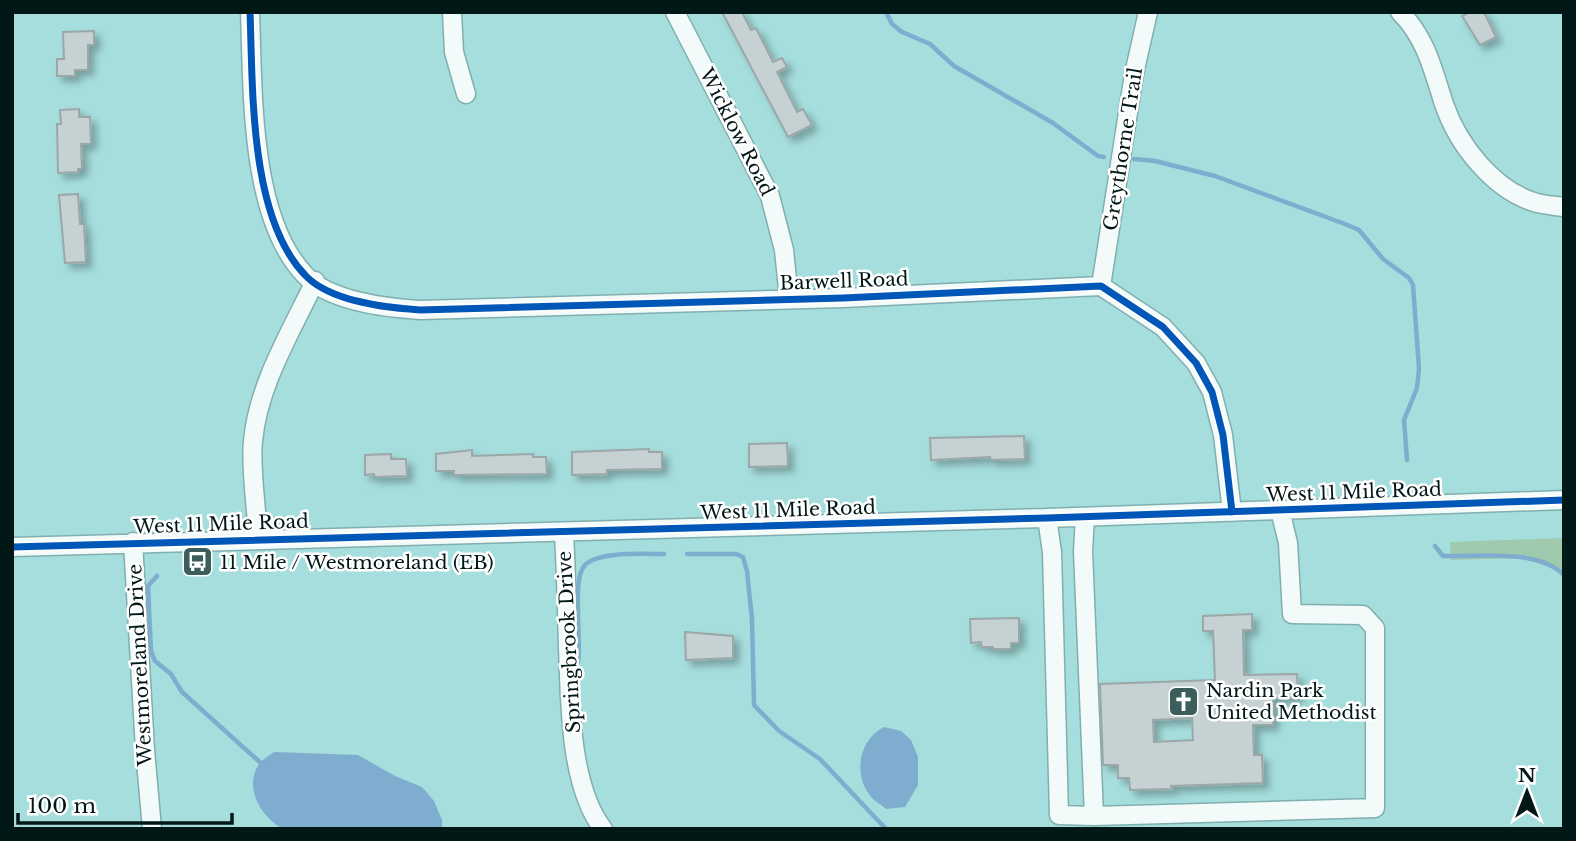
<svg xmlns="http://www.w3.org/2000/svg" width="1576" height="841" font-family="'Libre Baskerville',serif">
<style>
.green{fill:#a0caad}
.water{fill:#7eadcf}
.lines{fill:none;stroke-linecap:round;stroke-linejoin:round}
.stream{stroke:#7eadcf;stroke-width:4.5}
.building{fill:#c5d1d2;stroke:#9ca7a8;stroke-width:2;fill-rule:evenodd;filter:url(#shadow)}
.minor-casing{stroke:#80afae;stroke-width:21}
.minor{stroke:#f2fafa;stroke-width:18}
.cycleway-casing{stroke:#fff;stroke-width:11}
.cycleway{stroke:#0057b8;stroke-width:7}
.labels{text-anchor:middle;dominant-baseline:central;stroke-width:5;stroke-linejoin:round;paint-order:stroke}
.street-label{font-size:19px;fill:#021817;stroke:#fff}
.poi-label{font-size:19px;fill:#021817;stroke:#fff;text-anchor:start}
</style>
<defs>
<filter id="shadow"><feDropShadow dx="5.5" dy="5.5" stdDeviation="3.5" flood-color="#0004"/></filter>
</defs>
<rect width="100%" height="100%" fill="#a5dedd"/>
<!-- green -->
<path class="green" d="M 1564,538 L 1564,571 L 1519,558 L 1451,560 L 1450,542 Z"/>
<!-- water -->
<path class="water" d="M 884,727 L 901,731 L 911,740 L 918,757 L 918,785 L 905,807 L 886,809 C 882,805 876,802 873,799 C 852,777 858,740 884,727 Z
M 274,752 L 358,755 L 395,776 L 422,787 L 434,801 L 442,820 L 442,829 L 284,829 C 262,819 242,786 260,763 C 263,759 270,755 274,752 Z"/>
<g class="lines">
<!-- stream -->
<path class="stream" d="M 886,12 L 892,24 L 902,32 L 930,44 L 954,66 L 1053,123 L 1098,156 L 1104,157
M 1134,159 L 1155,161 L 1215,176 L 1345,224 L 1359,230 L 1383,259 L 1409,278 L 1413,285 L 1419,369 L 1417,388 L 1404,420 L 1407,460
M 1435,546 L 1443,556 C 1478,557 1537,548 1564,575
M 687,554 L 736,554 L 743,557 L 747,571 L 752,619 L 754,705 L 779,731 L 820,759 L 886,829
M 157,576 L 148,586 L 151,651 L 155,661 L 171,674 L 182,692 L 263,765
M 578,662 C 580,646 578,630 578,613 C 578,601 576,575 585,565 C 599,551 645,554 664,554"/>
</g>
<!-- building -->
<path class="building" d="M 722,12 L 742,12 L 751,30 L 756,28 L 773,62 L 782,58 L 787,67 L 777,72 L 797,112 L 803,109 L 812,125 L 788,137 Z
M 1470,12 L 1484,12 L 1496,37 L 1480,45 L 1462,16 Z
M 94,31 L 94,45 L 88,45 L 88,70 L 75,70 L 75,76 L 57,76 L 57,59 L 64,59 L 63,32 Z
M 79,109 L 79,117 L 90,117 L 91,144 L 81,144 L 82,169 L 78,169 L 78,172 L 58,173 L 57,124 L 61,124 L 60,110 Z
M 78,194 L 80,224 L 84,224 L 86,262 L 65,263 L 59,195 Z
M 1024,436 L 1025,459 L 991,460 L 990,457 L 931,460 L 930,438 Z
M 787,443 L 788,466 L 749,467 L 749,444 Z
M 649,449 L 649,452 L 662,452 L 662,469 L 607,470 L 607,474 L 572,475 L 572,452 Z
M 472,450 L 472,456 L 533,454 L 533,457 L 546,457 L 547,474 L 454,475 L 454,471 L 436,471 L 436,454 Z
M 391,454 L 391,459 L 406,459 L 407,476 L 374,477 L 374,474 L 365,475 L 365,455 Z
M 1252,614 L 1252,630 L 1243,630 L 1244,675 L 1297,674 L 1298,697 L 1273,698 L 1273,725 L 1253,725 L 1254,755 L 1262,755 L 1263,783 L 1171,786 L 1172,789 L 1130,790 L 1129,778 L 1118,778 L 1118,765 L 1103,765 L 1100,684 L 1215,680 L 1213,631 L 1203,631 L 1203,616 ZM 1192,718 L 1193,740 L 1154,742 L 1153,720 Z
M 1019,618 L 1019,643 L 1011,643 L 1011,649 L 993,649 L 993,647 L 982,647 L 981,642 L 971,643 L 970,619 Z
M 685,632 L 733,636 L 733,658 L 686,660 Z"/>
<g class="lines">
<defs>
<path id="minor" d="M 250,12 C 253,88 249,217 305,275 C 329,301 386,308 420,310 L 843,298 L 1101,286 L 1163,327 L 1196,363 L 1212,392 L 1223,435 L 1232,512
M 452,12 L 454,52 L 466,94
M 675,12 L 770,196 L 784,250 L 789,299
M 1400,12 C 1426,38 1433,70 1444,104 C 1458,145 1494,191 1537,203 C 1546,205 1555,206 1564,207
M 1101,286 L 1134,74 L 1148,12
M 1085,517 L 1083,551 L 1094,816
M 1047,518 L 1052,552 L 1059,815 L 1094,816 L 1375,808 L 1375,628 L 1363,615 L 1292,614 L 1288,543 L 1280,510
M 564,533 C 566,570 567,608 568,646 C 570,699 569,785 603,829
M 258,538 C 257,510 250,468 253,441 C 258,385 291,332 315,281
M 133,542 L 145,750 L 152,829
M 12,547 L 1047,518 L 1564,500"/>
</defs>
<!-- minor casing -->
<use href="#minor" class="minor-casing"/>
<!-- minor -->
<use href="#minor" class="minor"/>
<defs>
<path id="cycleway" d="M 250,12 C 253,88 249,217 305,275 C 329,301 386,308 420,310 L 843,298 L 1101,286 L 1163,327 L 1196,363 L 1212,392 L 1223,435 L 1232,512
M 12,547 L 1047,518 L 1564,500"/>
</defs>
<!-- cycleway casing -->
<use href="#cycleway" class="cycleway-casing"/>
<!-- cycleway -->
<use href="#cycleway" class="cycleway"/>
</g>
<!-- icons -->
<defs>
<symbol id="bus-square" viewBox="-11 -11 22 22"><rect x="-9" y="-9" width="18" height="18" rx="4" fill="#3b5d5c" stroke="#fff"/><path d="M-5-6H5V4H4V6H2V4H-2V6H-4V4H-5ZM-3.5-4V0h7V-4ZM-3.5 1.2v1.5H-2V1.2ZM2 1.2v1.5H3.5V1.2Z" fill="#fff"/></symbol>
<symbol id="church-square" viewBox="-11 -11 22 22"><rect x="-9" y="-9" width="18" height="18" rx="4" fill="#3b5d5c" stroke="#fff"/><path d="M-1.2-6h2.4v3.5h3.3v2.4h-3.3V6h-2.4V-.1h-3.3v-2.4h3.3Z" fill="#fff"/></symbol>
</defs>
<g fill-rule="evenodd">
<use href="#bus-square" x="180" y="544" width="35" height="35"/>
<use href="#church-square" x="1166" y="684" width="35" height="35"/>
</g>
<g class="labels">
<!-- street labels -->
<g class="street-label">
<text transform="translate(737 132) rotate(63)">Wicklow Road</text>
<text transform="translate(1123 149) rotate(-81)">Greythorne Trail</text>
<text transform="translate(844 281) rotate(-2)">Barwell Road</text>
<text transform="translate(1354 492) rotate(-2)">West 11 Mile Road</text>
<text transform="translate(788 510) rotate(-2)">West 11 Mile Road</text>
<text transform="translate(221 524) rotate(-2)">West 11 Mile Road</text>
<text transform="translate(569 642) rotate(-93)">Springbrook Drive</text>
<text transform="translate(140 665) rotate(-93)">Westmoreland Drive</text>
</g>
<!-- poi labels -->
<g class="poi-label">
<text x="220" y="562">11 Mile / Westmoreland (EB)</text>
<text x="1206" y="690">Nardin Park<tspan x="1206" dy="22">United Methodist</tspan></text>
</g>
</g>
<!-- border -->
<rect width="1576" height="841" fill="none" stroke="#021817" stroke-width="28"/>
<!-- north arrow -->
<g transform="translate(1527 792)" stroke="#ffffff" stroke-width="5" paint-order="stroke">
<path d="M0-5L12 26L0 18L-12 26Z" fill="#021817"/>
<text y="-10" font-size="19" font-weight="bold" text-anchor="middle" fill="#021817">N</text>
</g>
<!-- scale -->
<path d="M18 813v10h214v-10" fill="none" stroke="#021817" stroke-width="3.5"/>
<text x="28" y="813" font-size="21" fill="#021817" stroke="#ffffff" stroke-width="5" paint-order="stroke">100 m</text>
</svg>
